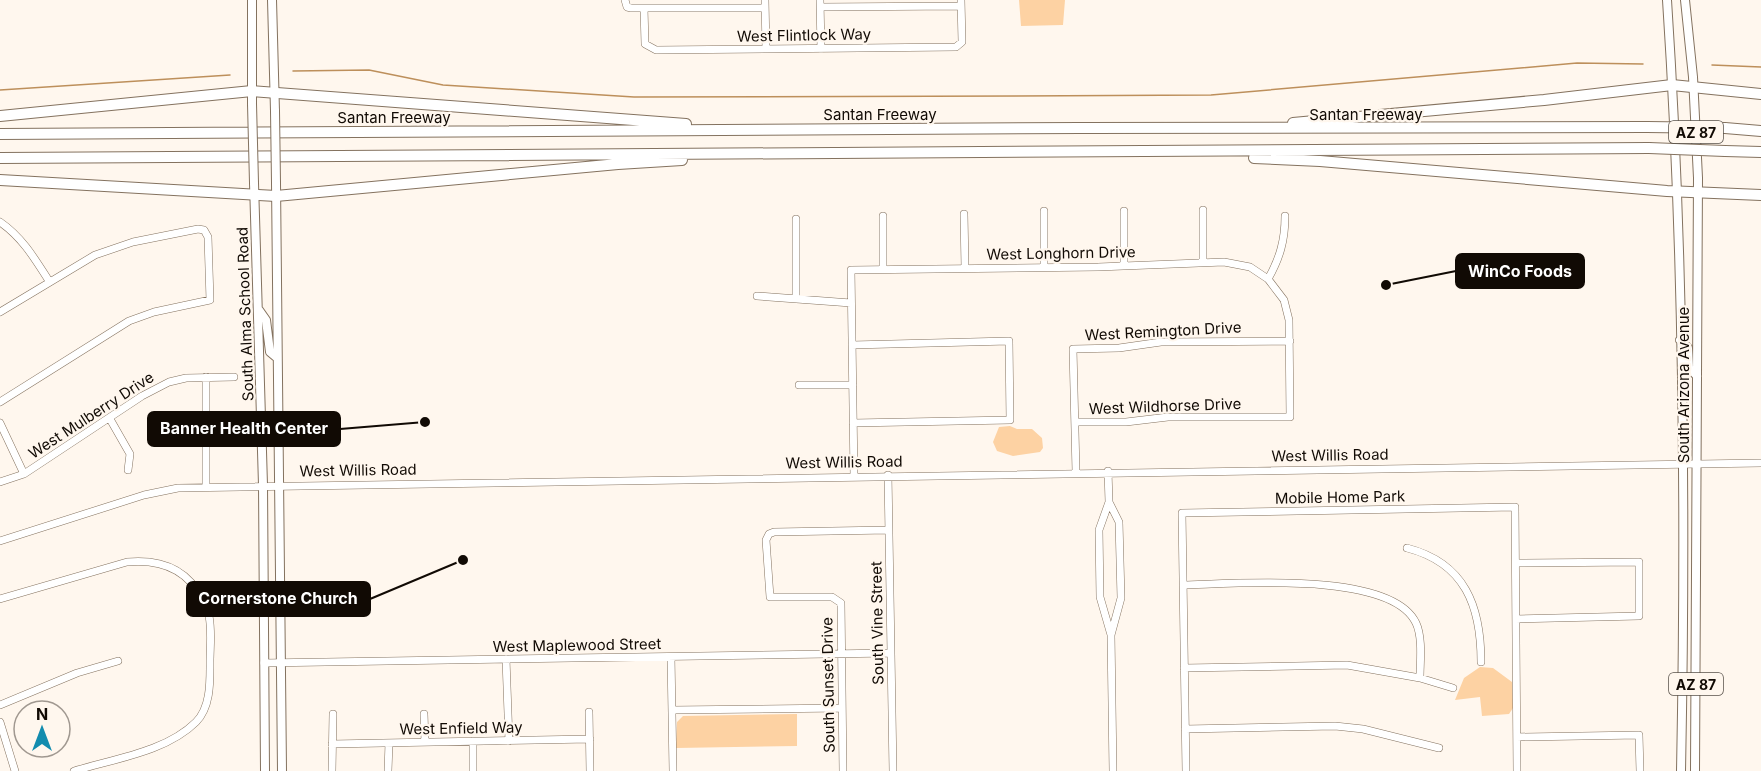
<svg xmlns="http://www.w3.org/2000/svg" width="1761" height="771" font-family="Inter,sans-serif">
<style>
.park{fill:#fdd2a3}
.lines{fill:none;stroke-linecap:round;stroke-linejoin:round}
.stream{stroke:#bd8f5b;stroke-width:1.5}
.minor-casing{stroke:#84725f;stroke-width:8}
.major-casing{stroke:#84725f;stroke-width:10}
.highway-casing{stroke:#84725f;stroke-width:12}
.minor{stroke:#fff;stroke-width:7}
.major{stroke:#fff;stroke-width:8}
.highway{stroke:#fff;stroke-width:10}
.major-bridge-casing{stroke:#84725f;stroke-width:10;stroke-linecap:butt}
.highway-bridge-casing{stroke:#84725f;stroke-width:12;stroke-linecap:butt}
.major-bridge{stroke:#fff;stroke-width:8}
.highway-bridge{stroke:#fff;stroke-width:10}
.labels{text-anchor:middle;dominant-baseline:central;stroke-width:4.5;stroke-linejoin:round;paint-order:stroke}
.shield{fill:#fff7ee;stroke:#58514a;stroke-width:1.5}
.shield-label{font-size:14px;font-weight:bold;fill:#110a04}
.street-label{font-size:15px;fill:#110a04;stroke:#fff7ee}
.leader{fill:none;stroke:#110a04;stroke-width:2}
.callout-dot{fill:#110a04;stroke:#fff7ee;stroke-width:2}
.callout{fill:#110a04;stroke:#110a04;stroke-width:2}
.callout-label{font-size:16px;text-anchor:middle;font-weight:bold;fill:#fff}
</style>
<rect width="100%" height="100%" fill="#fff7ee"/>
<!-- park -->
<path class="park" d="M 1019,0 L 1065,0 L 1063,25 L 1021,26 Z
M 1010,426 L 1017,429 L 1032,429 L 1042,438 L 1043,448 L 1040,452 L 1013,456 L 997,451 L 993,442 L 999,427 Z
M 1480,667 L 1493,668 L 1512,682 L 1513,708 L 1509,714 L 1482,716 L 1480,697 L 1455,700 L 1464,678 Z
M 797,714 L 797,746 L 676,748 L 677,722 L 683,716 Z"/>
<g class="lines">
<!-- stream -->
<path class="stream" d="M 1712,65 L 1761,67
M 293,71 L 369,70 L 443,85 L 634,97 L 1016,96 L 1211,95 L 1577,63 L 1643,64
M 0,90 L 230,75"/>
<defs>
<path id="minor" d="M 625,0 L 627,7 L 631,8 L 765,8
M 765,0 L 766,49
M 820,0 L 821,49
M 821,7 L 961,6
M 644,8 L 645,44 L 656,50 L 956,47 L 962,42 L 961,0
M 1203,210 L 1203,263
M 1044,211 L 1044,266
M 964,214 L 965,267
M 883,216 L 883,269
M 796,219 L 796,298
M 0,222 C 22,237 35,259 49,281
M 1124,266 L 1124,211
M 1268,279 C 1280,258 1285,240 1285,216
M 757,296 L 851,303
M 0,312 L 95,255 L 133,242 L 198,229 L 204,230 L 208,237 L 210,300 L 154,312 L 129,321 L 0,402
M 852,345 L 1009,341 L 1010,420 L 853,423
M 206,377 L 206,487
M 799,385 L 853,385
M 110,419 L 130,454 L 128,470
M 0,423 L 24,474
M 1108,471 L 1109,502 L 1099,530 L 1100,597 L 1111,635
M 1076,472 L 1073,349 L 1119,348 L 1161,342 L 1290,341
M 888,475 L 893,771
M 854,476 L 851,270 L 1098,267 L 1224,262 L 1250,267 L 1268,279 L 1284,300 L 1289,320 L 1290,417 L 1168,417 L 1126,422 L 1076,422
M 0,482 L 24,474 L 142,396 L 169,382 L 186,378 L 234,377
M 1109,502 L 1119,522 L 1121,598 L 1111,635 L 1113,771
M 0,541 L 144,495 L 178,488 L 1761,463
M 1407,548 C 1465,563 1481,606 1481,662
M 1516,563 L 1639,562 L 1639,616 L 1516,619
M 1183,585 C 1233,584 1391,570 1416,623 C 1423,638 1420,662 1420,678
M 0,599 L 127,562 C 160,559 187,568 202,599 C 205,604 209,610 209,616 C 212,631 210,647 210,662 C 210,681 211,707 196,722 C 166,752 113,759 74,771
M 671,657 L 673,771
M 506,659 L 509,741
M 264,663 L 891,653
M 1184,668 L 1347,665 L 1420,678 L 1453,688
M 0,705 L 77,673 L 118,661
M 672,710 L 842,708
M 589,712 L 590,771
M 424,714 L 425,742
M 0,722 L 15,771
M 1185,729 L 1335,726 L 1363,729 L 1439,748
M 1517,737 L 1639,735 L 1640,771
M 473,741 L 473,771
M 332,744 L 590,739
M 332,771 L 333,714
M 388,771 L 389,743
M 843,771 L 841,603 L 832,597 L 770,597 L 766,540 L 769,534 L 774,532 L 889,530
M 1186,771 L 1182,513 L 1515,507 L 1517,771"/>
<path id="major" d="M 272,0 L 275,111
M 1667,0 C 1684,256 1686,515 1681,771
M 1685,0 L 1693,77 L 1698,178 L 1695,771
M 252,104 L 252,0
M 254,183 L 263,485 L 265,771
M 276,183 L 282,771
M 259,310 L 266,320 L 270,352 L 276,357
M 1680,340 L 1688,348 L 1689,368 L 1697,376"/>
<path id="highway" d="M 0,116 L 252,91 L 686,124
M 1293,123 L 1544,100 L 1672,85 L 1761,94
M 1725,128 L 1761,131
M 0,134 L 1081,128 L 1647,127
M 1725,151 L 1761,152
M 0,158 L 1649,148
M 1254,158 L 1320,161 L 1667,191 L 1761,195
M 0,180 L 276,196 L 618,164 L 682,160"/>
</defs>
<!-- minor casing -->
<use href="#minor" class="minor-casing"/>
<!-- major casing -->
<use href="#major" class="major-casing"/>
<!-- highway casing -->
<use href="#highway" class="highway-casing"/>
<!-- minor -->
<use href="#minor" class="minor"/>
<!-- major -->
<use href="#major" class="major"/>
<!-- highway -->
<use href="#highway" class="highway"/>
<defs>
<path id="major-bridge" d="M 252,104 L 254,183
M 275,111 L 276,183"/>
<path id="highway-bridge" d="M 1647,127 L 1725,128
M 1649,148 L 1725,151"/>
</defs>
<!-- major-bridge casing -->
<use href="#major-bridge" class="major-bridge-casing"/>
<!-- highway-bridge casing -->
<use href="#highway-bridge" class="highway-bridge-casing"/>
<!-- major-bridge -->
<use href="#major-bridge" class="major-bridge"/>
<!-- highway-bridge -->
<use href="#highway-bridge" class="highway-bridge"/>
</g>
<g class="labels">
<!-- shield labels -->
<g class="shield">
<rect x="1669" y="121" width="54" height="22" rx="4.5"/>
<rect x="1669" y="673" width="54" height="22" rx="4.5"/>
</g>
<g class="shield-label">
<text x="1696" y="132">AZ 87</text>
<text x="1696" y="684">AZ 87</text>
</g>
<!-- street labels -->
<g class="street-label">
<text transform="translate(804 35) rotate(-1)">West Flintlock Way</text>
<text x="880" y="114">Santan Freeway</text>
<text x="1366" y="114">Santan Freeway</text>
<text x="394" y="117">Santan Freeway</text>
<text transform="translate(1061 253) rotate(-1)">West Longhorn Drive</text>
<text transform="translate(245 314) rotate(-92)">South Alma School Road</text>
<text transform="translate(1163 331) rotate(-3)">West Remington Drive</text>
<text transform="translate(1683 385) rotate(-90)">South Arizona Avenue</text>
<text transform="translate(1165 406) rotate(-2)">West Wildhorse Drive</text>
<text transform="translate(91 415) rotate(-33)">West Mulberry Drive</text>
<text transform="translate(1330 455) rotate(-1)">West Willis Road</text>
<text transform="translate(844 462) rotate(-1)">West Willis Road</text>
<text transform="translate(358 470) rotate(-1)">West Willis Road</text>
<text transform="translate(1340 497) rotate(-1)">Mobile Home Park</text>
<text transform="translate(877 623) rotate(-91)">South Vine Street</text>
<text transform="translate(577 645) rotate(-1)">West Maplewood Street</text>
<text transform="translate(828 685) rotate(-91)">South Sunset Drive</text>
<text transform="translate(461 728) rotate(-1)">West Enfield Way</text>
</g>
</g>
<!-- callouts -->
<path class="leader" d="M1386 285L1456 271M425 422L340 429M463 560L370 599"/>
<g class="callout-dot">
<circle cx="1386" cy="285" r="6"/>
<circle cx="425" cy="422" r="6"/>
<circle cx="463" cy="560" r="6"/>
</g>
<g class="callout">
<rect x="1456" y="254" width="128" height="34" rx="6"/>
<rect x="148" y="412" width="192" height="34" rx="6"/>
<rect x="187" y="582" width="183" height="34" rx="6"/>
</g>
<g class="callout-label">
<text x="1520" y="277">WinCo Foods</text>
<text x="244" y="434">Banner Health Center</text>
<text x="278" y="604">Cornerstone Church</text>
</g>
<!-- north arrow -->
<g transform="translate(42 729)"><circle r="28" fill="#fff7ee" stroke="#a09890" stroke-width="1.5"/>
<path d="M0-4.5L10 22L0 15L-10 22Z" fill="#138cae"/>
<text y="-9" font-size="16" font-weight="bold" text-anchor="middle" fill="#110a04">N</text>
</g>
</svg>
